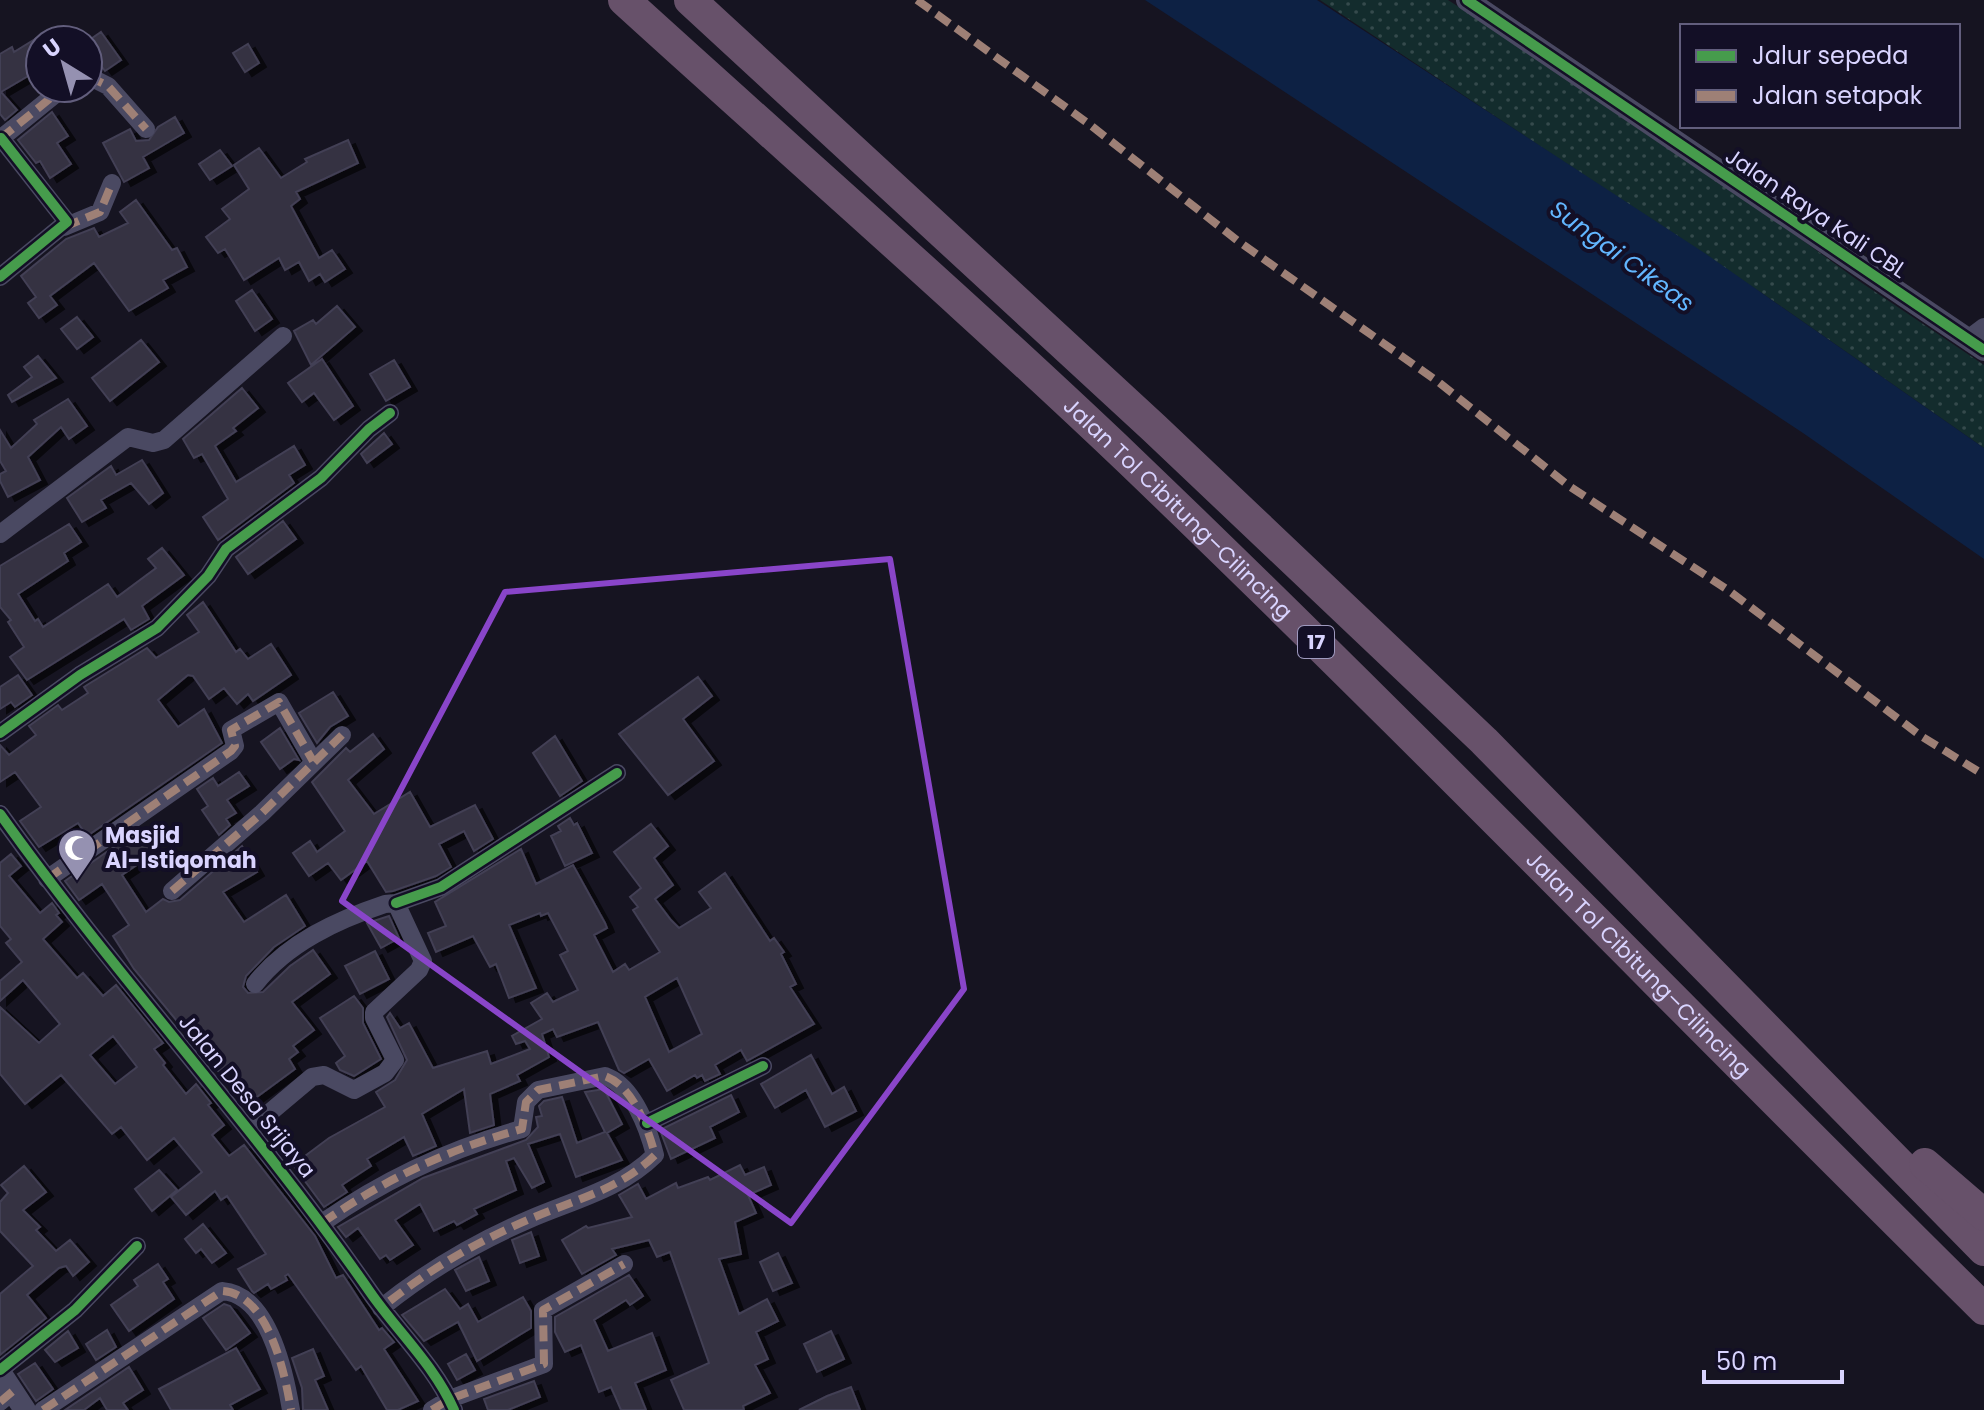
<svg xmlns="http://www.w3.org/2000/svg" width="1984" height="1410" font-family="Poppins,sans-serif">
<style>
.grass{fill:url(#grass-dots)}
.water{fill:#0d2144}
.building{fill:#343243;stroke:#433f54;stroke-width:2;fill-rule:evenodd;filter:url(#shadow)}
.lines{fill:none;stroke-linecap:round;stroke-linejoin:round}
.minor{stroke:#4a4962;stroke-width:18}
.tertiary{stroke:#4a4962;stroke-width:22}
.motorway{stroke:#67516a;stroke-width:32}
.quiet{stroke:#9e8076;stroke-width:8;stroke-dasharray:16 8;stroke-linecap:butt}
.cycleway-casing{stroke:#130f26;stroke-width:15}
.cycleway{stroke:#469c4c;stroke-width:10}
.marked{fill:none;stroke:#8945c9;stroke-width:6;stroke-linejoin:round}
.labels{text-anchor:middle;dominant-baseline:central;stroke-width:8;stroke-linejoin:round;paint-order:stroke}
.shield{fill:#130f26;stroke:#9e99be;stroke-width:2}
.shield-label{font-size:20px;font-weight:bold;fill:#d9d4ff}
.street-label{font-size:22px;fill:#d9d4ff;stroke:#130f26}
.poi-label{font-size:22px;font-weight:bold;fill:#d9d4ff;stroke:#130f26;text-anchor:start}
.water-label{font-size:24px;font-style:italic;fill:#62b6ff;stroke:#130f26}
</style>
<defs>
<pattern id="grass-dots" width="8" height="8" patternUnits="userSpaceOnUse" patternTransform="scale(2)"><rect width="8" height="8" fill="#132c2d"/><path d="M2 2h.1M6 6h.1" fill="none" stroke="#354a4c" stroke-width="1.8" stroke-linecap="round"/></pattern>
<filter id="shadow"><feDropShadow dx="7" dy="4" stdDeviation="0" flood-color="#0009"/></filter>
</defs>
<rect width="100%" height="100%" fill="#161421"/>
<!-- grass -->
<path class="grass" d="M 1320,0 L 1448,0 L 1675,148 L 1856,279 L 1984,365 L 1984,448 L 1766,296 Z"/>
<!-- water -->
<path class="water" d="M 1145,0 L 1317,0 L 1706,254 L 1984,448 L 1984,559 L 1803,433 Z"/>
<!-- building -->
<path class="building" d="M 101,32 L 121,60 L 105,71 L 88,48 L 88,41 Z
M 40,36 L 40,69 L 1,92 L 17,110 L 5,120 L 0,114 L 0,54 L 12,47 L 14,52 Z
M 248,44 L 259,63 L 245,72 L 233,53 Z
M 52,112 L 68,136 L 57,143 L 71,164 L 50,178 L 40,161 L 36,163 L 18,140 Z
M 175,117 L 184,133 L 143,157 L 149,168 L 124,182 L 103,143 L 130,129 L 136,141 L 149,140 L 158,127 Z
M 348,140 L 358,163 L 296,192 L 300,199 L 291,206 L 319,258 L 332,250 L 345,269 L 325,282 L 320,274 L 309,281 L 299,262 L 285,270 L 279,258 L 244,280 L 225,249 L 218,253 L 206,237 L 230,219 L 222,209 L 249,189 L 234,165 L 259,148 L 281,178 L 307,162 L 305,159 Z
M 220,150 L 232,166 L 210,180 L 199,164 Z
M 136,200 L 172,250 L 177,248 L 187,267 L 163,280 L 168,288 L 129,311 L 94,263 L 50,296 L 57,305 L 39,318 L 28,303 L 36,297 L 21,276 L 66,239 L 94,228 L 99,237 L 128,223 L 120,212 Z
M 252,290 L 272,319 L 255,331 L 236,301 Z
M 337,306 L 355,327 L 311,365 L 294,331 L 313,320 L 316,324 Z
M 77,317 L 93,337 L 77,349 L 61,329 Z
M 141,340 L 159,362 L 110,401 L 92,378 Z
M 38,356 L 56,378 L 12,402 L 8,395 L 32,377 L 24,367 Z
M 322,359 L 353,406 L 334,420 L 314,393 L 302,402 L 288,383 Z
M 394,360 L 410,387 L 386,401 L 370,374 Z
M 242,388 L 258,408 L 233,428 L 236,431 L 215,446 L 236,482 L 294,446 L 305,465 L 289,475 L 294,483 L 218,540 L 203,517 L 228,499 L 202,454 L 194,458 L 183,439 Z
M 68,399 L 87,426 L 69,439 L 61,427 L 28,457 L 40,480 L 8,497 L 0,481 L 0,474 L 6,471 L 0,461 L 0,430 L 11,448 L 37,424 L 34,420 Z
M 384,433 L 392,444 L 367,463 L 361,454 Z
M 142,460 L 163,493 L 149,504 L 131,483 L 101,500 L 106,508 L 82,522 L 67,498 L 111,466 L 116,475 Z
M 283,521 L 296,539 L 248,574 L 236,557 Z
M 69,524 L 81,542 L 64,553 L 68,561 L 18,594 L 35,621 L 38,619 L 43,627 L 108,584 L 117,597 L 156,568 L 148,559 L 162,548 L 184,575 L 142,606 L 149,619 L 131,630 L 124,619 L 27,680 L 10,657 L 24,647 L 8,622 L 11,620 L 0,607 L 0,566 Z
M 203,602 L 236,652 L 240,649 L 248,659 L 271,644 L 291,675 L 253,701 L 248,694 L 237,704 L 224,688 L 209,699 L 193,676 L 188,675 L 158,700 L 178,727 L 204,709 L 222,743 L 87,836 L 78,823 L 39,847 L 20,821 L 41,807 L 15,772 L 0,782 L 0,745 L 9,755 L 36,735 L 29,726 L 58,705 L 62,710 L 88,693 L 84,687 L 87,685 L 147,648 L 156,658 L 199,632 L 187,615 Z
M 18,675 L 32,695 L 15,707 L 11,702 L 0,709 L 0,687 Z
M 698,677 L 712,696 L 683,719 L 714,761 L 668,795 L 619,734 Z
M 333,692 L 348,716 L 330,727 L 317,743 L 299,713 Z
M 280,728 L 299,760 L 294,759 L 280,769 L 261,742 Z
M 373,734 L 384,749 L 348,780 L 374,814 L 410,792 L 430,827 L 475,805 L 493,839 L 474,851 L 464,831 L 439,844 L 451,867 L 436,876 L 393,891 L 386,892 L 367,861 L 341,880 L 328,863 L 309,876 L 293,853 L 310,841 L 317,852 L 345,831 L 312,782 L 346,748 L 350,752 Z
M 555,736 L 582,781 L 560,796 L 533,753 Z
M 239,772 L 249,786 L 227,800 L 236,813 L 226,819 L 230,825 L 219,835 L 202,810 L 208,806 L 197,789 L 213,778 L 218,786 Z
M 570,818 L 574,825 L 577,823 L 592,853 L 565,866 L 551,836 L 561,831 L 558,826 Z
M 651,824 L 668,846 L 654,858 L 673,885 L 655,899 L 671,920 L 679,928 L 711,908 L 699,892 L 725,873 L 770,941 L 774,938 L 784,952 L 781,954 L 796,984 L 790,987 L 814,1024 L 747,1061 L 741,1050 L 715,1065 L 720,1074 L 705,1081 L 702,1075 L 697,1078 L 695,1075 L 667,1091 L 649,1059 L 624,1073 L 619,1070 L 598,1022 L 557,1037 L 553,1029 L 542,1034 L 549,1057 L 517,1075 L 520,1081 L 490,1094 L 494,1125 L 470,1133 L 464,1089 L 422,1114 L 436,1146 L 413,1156 L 404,1137 L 367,1159 L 371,1166 L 342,1185 L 347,1192 L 324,1207 L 293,1165 L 329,1138 L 385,1107 L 376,1092 L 395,1080 L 407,1060 L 387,1017 L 390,1013 L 400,1028 L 409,1023 L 433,1068 L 487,1051 L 491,1064 L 530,1049 L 525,1041 L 516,1044 L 512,1036 L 542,1019 L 531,1003 L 547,993 L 553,1002 L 578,990 L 560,955 L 568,951 L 548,913 L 541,916 L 540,913 L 509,925 L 536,988 L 509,998 L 496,964 L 490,967 L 473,936 L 436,952 L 428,933 L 446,926 L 435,902 L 521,849 L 536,884 L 573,865 L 605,923 L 607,928 L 594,935 L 613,972 L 625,964 L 629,970 L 660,952 L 633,910 L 638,907 L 630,897 L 641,888 L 614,852 ZM 677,978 L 702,1034 L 669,1052 L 645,997 Z
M 140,829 L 156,852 L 122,875 L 146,912 L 163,899 L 169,902 L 180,900 L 242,846 L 257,872 L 223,892 L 244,922 L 286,895 L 305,926 L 274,947 L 246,976 L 243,987 L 248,993 L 263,992 L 290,966 L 313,950 L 330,974 L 292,1002 L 314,1030 L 293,1046 L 298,1052 L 289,1059 L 295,1069 L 254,1099 L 229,1064 L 219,1072 L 134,969 L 113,936 L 129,925 L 102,884 L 79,900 L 65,881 Z
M 11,854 L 21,866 L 9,876 L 40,913 L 52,903 L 59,913 L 56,915 L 62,922 L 43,939 L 77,978 L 83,973 L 103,996 L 116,985 L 163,1043 L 154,1049 L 165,1063 L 163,1065 L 186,1094 L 196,1084 L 211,1103 L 208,1105 L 224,1125 L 212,1135 L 229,1156 L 244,1145 L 315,1236 L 336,1278 L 343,1275 L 379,1330 L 382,1328 L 394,1342 L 384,1349 L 418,1401 L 398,1410 L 387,1410 L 361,1366 L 356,1370 L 288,1274 L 285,1276 L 287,1280 L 271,1289 L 268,1284 L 254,1293 L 252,1291 L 238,1269 L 266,1254 L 227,1196 L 221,1200 L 215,1191 L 186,1215 L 171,1197 L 202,1172 L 174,1138 L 147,1160 L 121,1127 L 112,1134 L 61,1075 L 25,1104 L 0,1074 L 0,1007 L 39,1043 L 60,1024 L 23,980 L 0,1001 L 0,981 L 22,962 L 6,943 L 11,939 L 0,926 L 0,863 ZM 113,1036 L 137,1067 L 115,1084 L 90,1055 Z
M 389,916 L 399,938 L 381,948 L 367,923 Z
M 375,951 L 389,979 L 360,994 L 345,966 Z
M 354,996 L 363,1008 L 363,1023 L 381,1059 L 354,1076 L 340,1070 L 336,1063 L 345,1056 L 320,1018 Z
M 811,1055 L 832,1094 L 844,1087 L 856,1111 L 825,1127 L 806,1090 L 775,1108 L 761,1084 Z
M 604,1089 L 622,1124 L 607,1133 L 622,1160 L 576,1177 L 560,1134 L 528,1144 L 544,1182 L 532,1188 L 514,1158 L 506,1161 L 516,1190 L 474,1209 L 477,1214 L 457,1225 L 454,1221 L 434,1231 L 420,1204 L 395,1220 L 413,1245 L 390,1260 L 386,1255 L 380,1259 L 358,1228 L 346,1237 L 338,1227 L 423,1178 L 526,1140 L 538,1127 L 536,1117 L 542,1116 L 539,1106 L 544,1101 L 562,1097 L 577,1143 L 605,1132 L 585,1092 Z
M 731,1095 L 739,1112 L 710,1127 L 715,1138 L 671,1159 L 660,1130 Z
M 740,1165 L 745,1175 L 764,1167 L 771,1185 L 748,1195 L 756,1213 L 735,1222 L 741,1254 L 719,1259 L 739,1314 L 767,1299 L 778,1321 L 756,1332 L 768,1359 L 755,1365 L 770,1393 L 743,1406 L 744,1410 L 684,1410 L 671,1380 L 709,1363 L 670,1252 L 657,1257 L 649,1240 L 612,1249 L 616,1255 L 582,1274 L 562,1240 L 586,1226 L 588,1228 L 632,1217 L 619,1195 L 638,1184 L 646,1199 L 676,1183 L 678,1188 L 708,1177 L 710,1180 Z
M 24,1166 L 46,1192 L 23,1210 L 40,1227 L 36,1230 L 56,1251 L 70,1240 L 89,1262 L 73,1276 L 66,1266 L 59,1268 L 27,1295 L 46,1318 L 0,1355 L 0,1294 L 33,1266 L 0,1231 L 0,1202 L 8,1193 L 1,1185 Z
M 159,1170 L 177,1190 L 152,1211 L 135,1189 Z
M 203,1224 L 226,1253 L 212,1263 L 201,1249 L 196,1253 L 185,1239 Z
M 531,1232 L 539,1256 L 520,1263 L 512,1240 Z
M 778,1253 L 792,1283 L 773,1291 L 760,1262 Z
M 479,1257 L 489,1281 L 466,1291 L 455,1270 Z
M 158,1264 L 168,1279 L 163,1282 L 174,1299 L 129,1331 L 111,1305 L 138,1286 L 134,1280 Z
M 629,1275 L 643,1296 L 630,1305 L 626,1300 L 594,1320 L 608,1351 L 652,1333 L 666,1370 L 635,1383 L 646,1410 L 621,1410 L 611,1387 L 599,1392 L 581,1345 L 565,1352 L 555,1332 L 555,1317 Z
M 445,1289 L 460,1309 L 468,1304 L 478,1322 L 523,1297 L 531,1311 L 531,1328 L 477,1361 L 458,1322 L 424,1341 L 402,1315 Z
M 224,1304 L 230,1306 L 250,1333 L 226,1350 L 203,1318 Z
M 107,1330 L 116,1347 L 96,1360 L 86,1344 Z
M 68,1331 L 78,1348 L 55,1362 L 45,1350 Z
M 831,1331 L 844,1359 L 817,1372 L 804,1344 Z
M 236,1348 L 260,1389 L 230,1405 L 233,1410 L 171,1410 L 159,1389 Z
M 313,1349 L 324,1376 L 315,1380 L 328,1410 L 303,1410 L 302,1388 L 292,1358 Z
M 466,1354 L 475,1370 L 457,1380 L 448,1364 Z
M 35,1363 L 53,1389 L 36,1401 L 18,1374 Z
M 129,1367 L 143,1390 L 123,1403 L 128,1410 L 107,1410 L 100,1398 L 84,1410 L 65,1410 Z
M 534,1381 L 540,1397 L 508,1410 L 488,1410 L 484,1399 Z
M 851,1387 L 860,1410 L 799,1410 L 827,1396 Z"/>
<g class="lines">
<!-- minor -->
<path class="minor" d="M 88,76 L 108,86 L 146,129
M 0,139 L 63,88
M 64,227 L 100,212 L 112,183
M 0,277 L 67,222 L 1,138
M 1968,339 L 1984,327
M 0,534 L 128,437 L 153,443 L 164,440 L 283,336
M 0,733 L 80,675 L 157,628 L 208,576 L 226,549 L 321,478 L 369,429 L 390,413
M 0,814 C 117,978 255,1126 370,1292 C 397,1331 435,1366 454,1410
M 47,879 L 231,751 L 235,746 L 231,730 L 279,702 L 313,761
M 172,891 L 262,813 L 342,735
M 396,903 L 441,887 L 617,773
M 647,1123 L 763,1066
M 249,1130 L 312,1077 L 324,1075 L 354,1090 L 385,1073 L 395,1060 L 374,1018 L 374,1012 L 419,970 L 423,961 L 396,903 L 385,904 C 337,920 287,943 255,984
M 322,1223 C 385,1179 449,1149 522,1129 L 526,1102 L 538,1090 L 605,1076 C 633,1086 648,1128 655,1155 C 621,1189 574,1200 530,1219 C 474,1243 428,1270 381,1308
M 0,1370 L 75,1310 L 137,1246
M 0,1402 L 13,1391
M 43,1410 L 222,1291 C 269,1294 285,1374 291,1410
M 432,1410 L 450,1399 L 544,1364 L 543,1310 L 624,1264"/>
<!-- tertiary -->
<path class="tertiary" d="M 1467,0 L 1984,350
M 0,1372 L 25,1410"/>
<!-- motorway -->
<g class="motorway">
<path id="s1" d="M 624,0 C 792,153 964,303 1129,460 C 1419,738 1698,1027 1984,1309"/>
<path d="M 690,0 L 1154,428 L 1484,741 L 1984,1250"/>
<path d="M 1925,1164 L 1984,1215"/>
</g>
<!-- quiet -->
<path class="quiet" d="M 917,0 L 1089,124 L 1238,241 L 1437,381 L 1569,486 L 1728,590 L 1921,736 L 1984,775
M 88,76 L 108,86 L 146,129
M 0,139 L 63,88
M 64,227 L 100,212 L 112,183
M 47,879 L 231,751 L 235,746 L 231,730 L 279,702 L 313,761
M 172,891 L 262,813 L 342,735
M 322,1223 C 385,1179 449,1149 522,1129 L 526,1102 L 538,1090 L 605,1076 C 633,1086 648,1128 655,1155 C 621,1189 574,1200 530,1219 C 474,1243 428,1270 381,1308
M 0,1402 L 13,1391
M 43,1410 L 222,1291 C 269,1294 285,1374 291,1410
M 432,1410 L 450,1399 L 544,1364 L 543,1310 L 624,1264"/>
<defs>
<path id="cycleway" d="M 1467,0 L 1984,350
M 0,277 L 67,222 L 1,138
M 0,733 L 80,675 L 157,628 L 208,576 L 226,549 L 321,478 L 369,429 L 390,413
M 0,814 C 117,978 255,1126 370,1292 C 397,1331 435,1366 454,1410
M 396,903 L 441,887 L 617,773
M 647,1123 L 763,1066
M 0,1370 L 75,1310 L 137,1246"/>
</defs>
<!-- cycleway casing -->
<use href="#cycleway" class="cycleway-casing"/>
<!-- cycleway -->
<use href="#cycleway" class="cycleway"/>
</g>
<!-- marked area -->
<path class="marked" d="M 890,559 L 964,989 L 791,1223 L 342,901 L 505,592 Z"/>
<!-- icons -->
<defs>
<symbol id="mosque-pin" viewBox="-11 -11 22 30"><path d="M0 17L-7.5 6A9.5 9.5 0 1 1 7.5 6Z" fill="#9591b1" stroke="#130f26"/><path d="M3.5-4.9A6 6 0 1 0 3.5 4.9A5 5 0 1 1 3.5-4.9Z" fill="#fff"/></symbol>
</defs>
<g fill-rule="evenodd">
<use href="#mosque-pin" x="55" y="826" width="44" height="60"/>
</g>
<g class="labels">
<!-- shield labels -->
<rect class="shield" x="1298" y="626" width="36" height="32" rx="6"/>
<g class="shield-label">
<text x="1316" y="642">17</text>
</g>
<!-- street labels -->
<g class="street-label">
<text transform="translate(1816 213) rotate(34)">Jalan Raya Kali CBL</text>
<text stroke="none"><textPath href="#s1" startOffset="752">Jalan Tol Cibitung–Cilincing</textPath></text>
<text stroke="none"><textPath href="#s1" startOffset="1400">Jalan Tol Cibitung–Cilincing</textPath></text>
<text transform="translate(247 1096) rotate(51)">Jalan Desa Srijaya</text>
</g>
<!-- poi labels -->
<g class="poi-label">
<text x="105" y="835">Masjid<tspan x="105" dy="25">Al-Istiqomah</tspan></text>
</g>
<!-- water labels -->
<g class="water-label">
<text transform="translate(1622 256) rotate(36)">Sungai Cikeas</text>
</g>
</g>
<!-- legend -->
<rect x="1680" y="24" width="280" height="104" fill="#130f26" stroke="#625e7d" stroke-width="2"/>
<rect x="1696" y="50" width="40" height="12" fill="#469c4c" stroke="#625e7d" stroke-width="2"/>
<text x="1752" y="64" font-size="24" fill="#d9d4ff">Jalur sepeda</text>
<rect x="1696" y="90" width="40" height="12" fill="#9e8076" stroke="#625e7d" stroke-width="2"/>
<text x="1752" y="104" font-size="24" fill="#d9d4ff">Jalan setapak</text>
<!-- north arrow -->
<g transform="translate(64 64) rotate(323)"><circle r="38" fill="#130f26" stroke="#625e7d" stroke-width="2"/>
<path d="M0-6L14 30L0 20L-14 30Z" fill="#9591b1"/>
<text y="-12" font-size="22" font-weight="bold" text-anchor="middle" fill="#d9d4ff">U</text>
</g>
<!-- scale -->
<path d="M1704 1370v12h138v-12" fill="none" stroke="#d9d4ff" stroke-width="4"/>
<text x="1716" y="1370" font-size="24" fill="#d9d4ff" stroke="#130f26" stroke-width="6" paint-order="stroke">50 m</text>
</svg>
